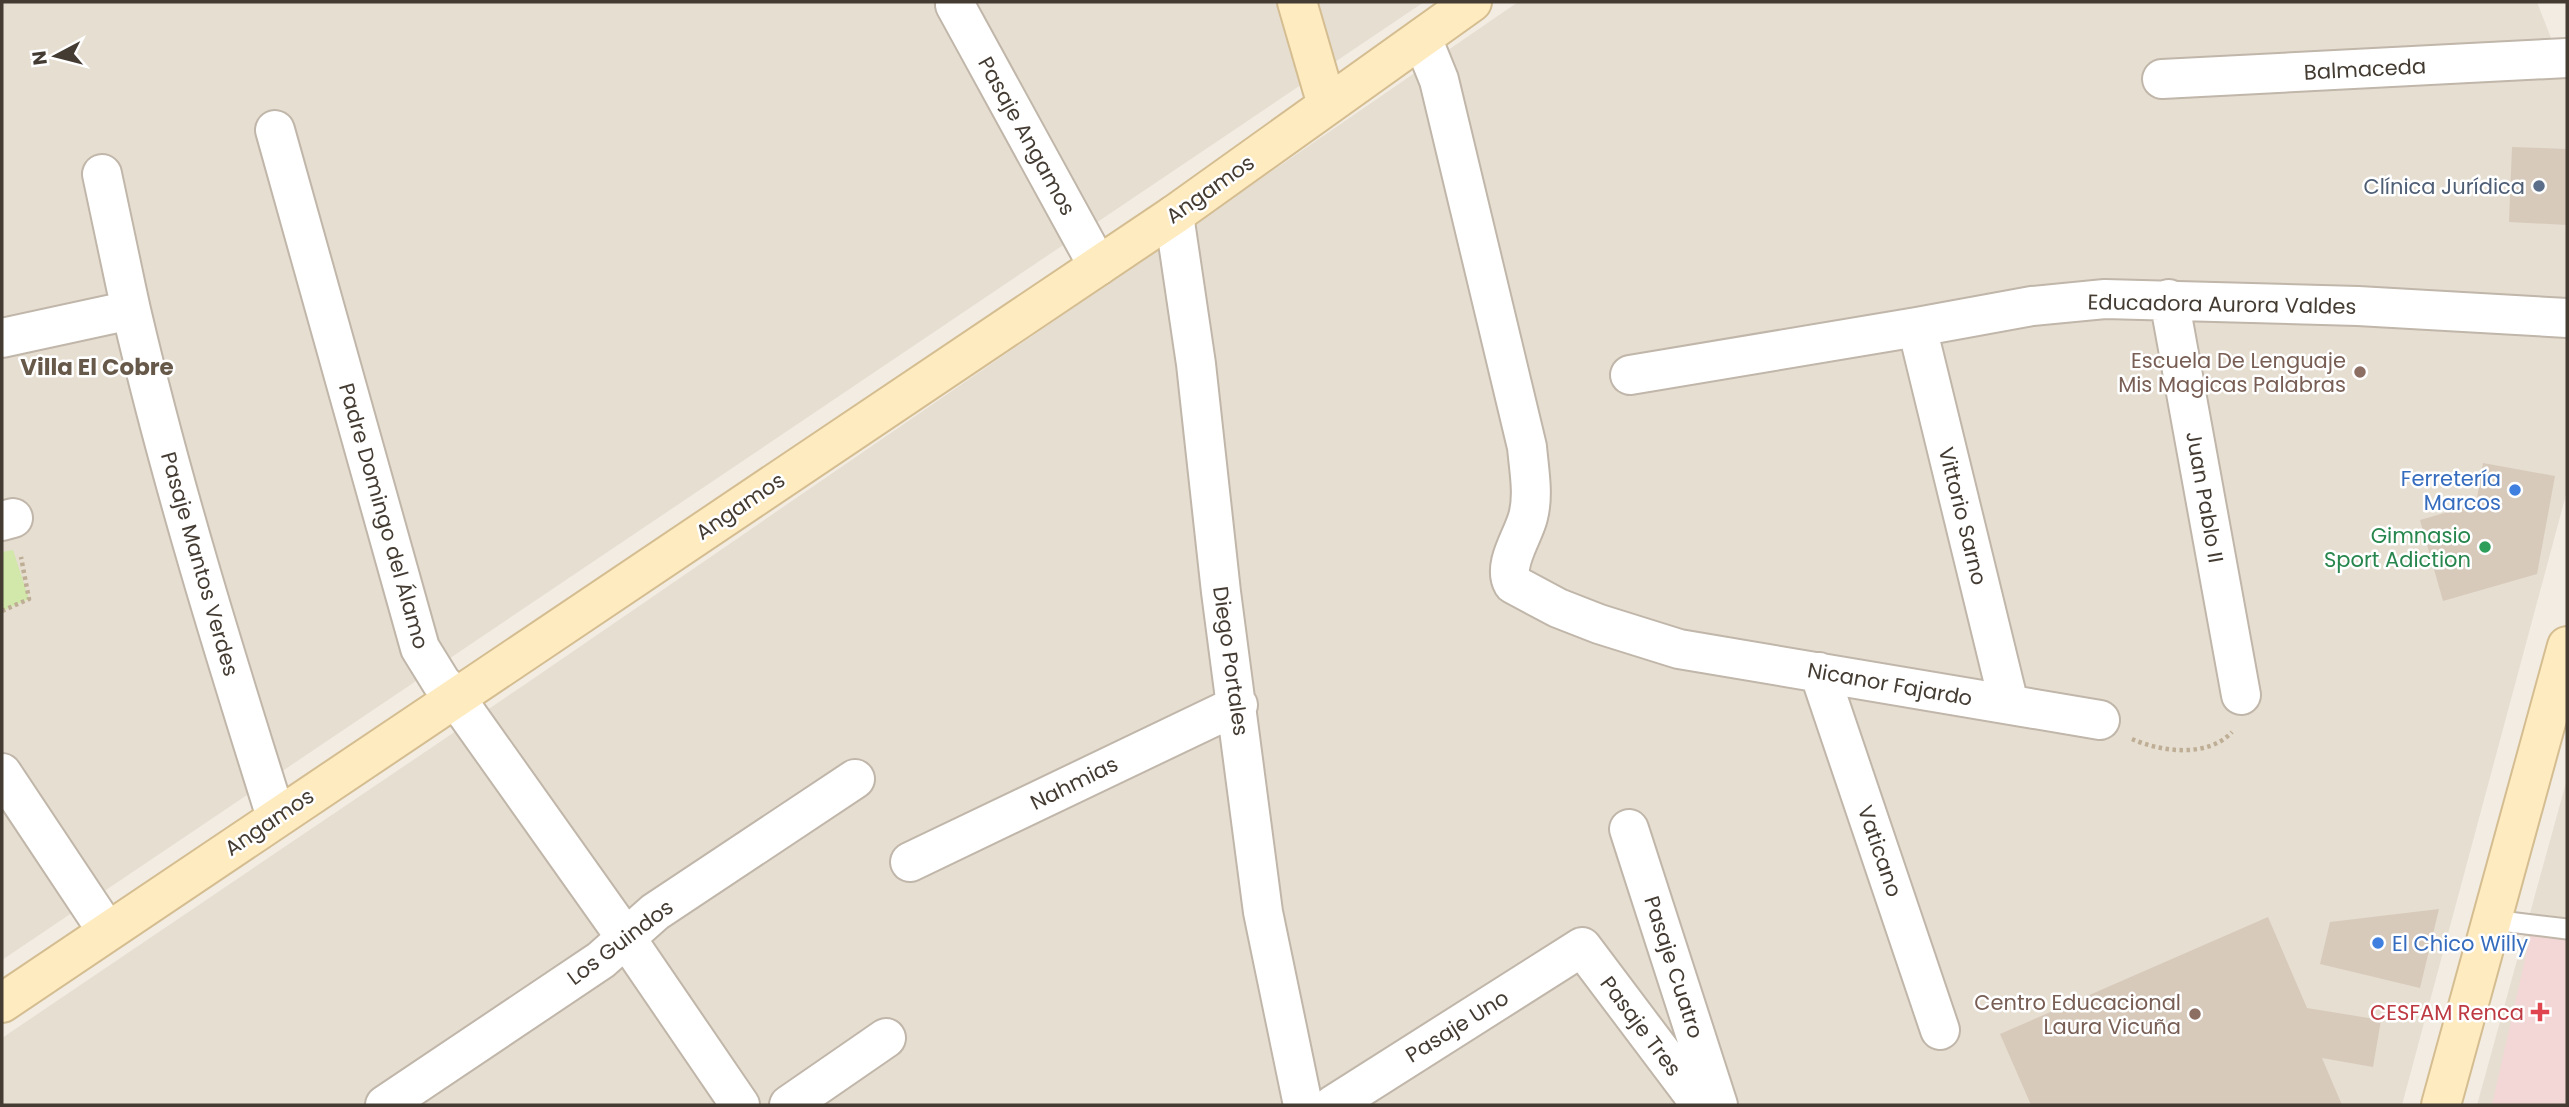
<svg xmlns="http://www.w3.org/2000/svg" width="2569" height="1107" font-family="Poppins,sans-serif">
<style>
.residential{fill:#e6ded1}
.medical{fill:#f3d7d6}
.green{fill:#d1e8aa}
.building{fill:#d7cabb}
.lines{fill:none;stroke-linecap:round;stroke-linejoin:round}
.lane-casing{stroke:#c0b6a9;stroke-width:23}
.street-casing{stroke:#c0b6a9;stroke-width:42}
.secondary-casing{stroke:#d4bd91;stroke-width:42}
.path{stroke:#bfae96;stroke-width:4.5;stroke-dasharray:3.5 3.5;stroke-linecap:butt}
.lane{stroke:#fff;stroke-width:19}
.street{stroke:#fff;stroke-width:38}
.secondary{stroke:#ffebc0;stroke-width:38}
.service-dot{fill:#5c6f8a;stroke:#fff;stroke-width:2.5}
.education-dot{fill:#8d6e63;stroke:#fff;stroke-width:2.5}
.shop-dot{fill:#3f7fe0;stroke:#fff;stroke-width:2.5}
.leisure-dot{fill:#2e9e5b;stroke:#fff;stroke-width:2.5}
.health-dot{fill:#e0444e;stroke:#fff;stroke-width:2.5}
.labels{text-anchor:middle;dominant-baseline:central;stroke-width:5;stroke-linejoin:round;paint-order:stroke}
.street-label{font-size:21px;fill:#443c33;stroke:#fff}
.service-label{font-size:21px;fill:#4e5e75;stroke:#fff;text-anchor:end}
.education-label{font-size:21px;fill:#785e54;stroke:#fff;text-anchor:end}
.shop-label{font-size:21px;fill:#366cbe;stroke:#fff;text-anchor:end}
.leisure-label{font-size:21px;fill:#27864d;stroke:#fff;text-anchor:end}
.health-label{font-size:21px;fill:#be3a42;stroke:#fff;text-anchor:end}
.neighbourhood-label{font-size:23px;font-weight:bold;fill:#67594a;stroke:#fff}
</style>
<rect width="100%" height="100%" fill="#f2ece3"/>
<!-- residential -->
<path class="residential" d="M 2,2 L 1424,2 L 2,960 Z
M 1518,2 L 2537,2 L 2567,79 L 2567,491 L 2402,1105 L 2,1105 L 2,1038 L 527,683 Z
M 2567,779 L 2567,1105 L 2477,1105 Z"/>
<!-- medical -->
<path class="medical" d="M 2535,915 L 2567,918 L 2567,1105 L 2492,1105 Z"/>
<!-- green -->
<path class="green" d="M 13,550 L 29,599 L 2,611 L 2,552 Z"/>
<!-- building -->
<path class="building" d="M 2512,147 L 2567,149 L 2567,225 L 2509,222 Z
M 2483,463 L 2555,476 L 2537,574 L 2443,601 L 2420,520 L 2476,504 Z
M 2439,909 L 2420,988 L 2320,964 L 2330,922 Z
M 2268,917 L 2307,1008 L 2381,1020 L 2373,1067 L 2322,1058 L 2342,1105 L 2031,1105 L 2000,1034 Z"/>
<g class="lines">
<defs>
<path id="lane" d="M 2492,920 L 2567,929"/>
<path id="street" d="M 955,5 L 1098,266
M 1422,38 L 1439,80 L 1527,447 C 1529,470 1534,495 1528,517 C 1523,537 1502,565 1513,584 L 1558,608 L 1599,624 L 1679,649 L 2100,720
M 2162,79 L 2567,58
M 275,130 L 420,648 L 441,682 L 455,697 L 626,938 L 740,1105
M 102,174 C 112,220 121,265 131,310 C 171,481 223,649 276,817
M 1174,215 L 1196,364 L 1221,592 L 1263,912 L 1303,1105
M 2169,299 L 2241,695
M 1917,327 L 2009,704
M 2,338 L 131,310
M 1630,375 L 1917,327 L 2032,306 L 2105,299 L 2358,306 L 2567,318
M 2,521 L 13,518
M 1819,672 L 1940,1030
M 2,773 L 107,931
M 1629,829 L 1718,1105
M 910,862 L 1238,705
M 385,1105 L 601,960 L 655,912 L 855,779
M 789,1105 L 886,1038
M 1333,1105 L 1582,947 L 1701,1105"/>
<path id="secondary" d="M 1297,2 L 1327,105
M 2,1003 L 1174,215 L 1472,2
M 2441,1105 L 2567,646"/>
</defs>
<!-- lane casing -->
<use href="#lane" class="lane-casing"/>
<!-- street casing -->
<use href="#street" class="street-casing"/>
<!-- secondary casing -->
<use href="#secondary" class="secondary-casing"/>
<!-- path -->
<path class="path" d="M 2,611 L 29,599 L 21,557
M 2132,739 C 2161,752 2208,758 2232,732"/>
<!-- lane -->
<use href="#lane" class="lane"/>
<!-- street -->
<use href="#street" class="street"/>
<!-- secondary -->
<use href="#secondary" class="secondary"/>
</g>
<!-- markers -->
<circle class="service-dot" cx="2539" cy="186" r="7"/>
<g class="education-dot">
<circle cx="2360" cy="372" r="7"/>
<circle cx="2195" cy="1014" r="7"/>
</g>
<g class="shop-dot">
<circle cx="2515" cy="490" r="7"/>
<circle cx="2378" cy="943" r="7"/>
</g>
<circle class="leisure-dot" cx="2485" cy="547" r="7"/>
<path class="health-dot" d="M2536.5 1001.5h7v7h7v7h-7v7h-7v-7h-7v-7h7z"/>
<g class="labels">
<!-- street labels -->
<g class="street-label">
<text transform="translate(2365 69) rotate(-3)">Balmaceda</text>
<text transform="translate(1027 136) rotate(61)">Pasaje Angamos</text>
<text transform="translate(1210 189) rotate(-35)">Angamos</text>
<text transform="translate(2222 304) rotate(1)">Educadora Aurora Valdes</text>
<text transform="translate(2205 497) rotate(80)">Juan Pablo II</text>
<text transform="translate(740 506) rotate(-34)">Angamos</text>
<text transform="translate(384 516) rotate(74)">Padre Domingo del Álamo</text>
<text transform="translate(1963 516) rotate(76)">Vittorio Sarno</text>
<text transform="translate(200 564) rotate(74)">Pasaje Mantos Verdes</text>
<text transform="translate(1231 661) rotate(82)">Diego Portales</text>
<text transform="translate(1890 684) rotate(10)">Nicanor Fajardo</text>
<text transform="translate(1074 783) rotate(-26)">Nahmias</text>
<text transform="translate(269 822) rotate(-34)">Angamos</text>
<text transform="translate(1880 851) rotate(71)">Vaticano</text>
<text transform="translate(620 942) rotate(-37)">Los Guindos</text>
<text transform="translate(1674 967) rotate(72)">Pasaje Cuatro</text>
<text transform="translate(1457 1026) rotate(-32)">Pasaje Uno</text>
<text transform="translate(1641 1026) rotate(53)">Pasaje Tres</text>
</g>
<!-- service labels -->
<g class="service-label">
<text x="2525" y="186">Clínica Jurídica</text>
</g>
<!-- education labels -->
<g class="education-label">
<text x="2346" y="360">Escuela De Lenguaje<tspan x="2346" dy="24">Mis Magicas Palabras</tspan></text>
<text x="2181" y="1002">Centro Educacional<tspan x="2181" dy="24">Laura Vicuña</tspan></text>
</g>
<!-- shop labels -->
<g class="shop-label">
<text x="2501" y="478">Ferretería<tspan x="2501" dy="24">Marcos</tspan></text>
<text x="2392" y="943" text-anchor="start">El Chico Willy</text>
</g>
<!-- leisure labels -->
<g class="leisure-label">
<text x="2471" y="535">Gimnasio<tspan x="2471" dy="24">Sport Adiction</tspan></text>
</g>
<!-- health labels -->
<g class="health-label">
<text x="2524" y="1012">CESFAM Renca</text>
</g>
<!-- neighbourhood labels -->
<g class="neighbourhood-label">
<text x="97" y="367">Villa El Cobre</text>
</g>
</g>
<!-- border -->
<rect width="2569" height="1107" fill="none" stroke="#443c33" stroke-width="7"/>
<!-- north arrow -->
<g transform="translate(56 56) rotate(263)" stroke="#ffffff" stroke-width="5" paint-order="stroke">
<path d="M0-5L12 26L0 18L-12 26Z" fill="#443c33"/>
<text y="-10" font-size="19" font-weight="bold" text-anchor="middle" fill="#443c33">N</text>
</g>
</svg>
